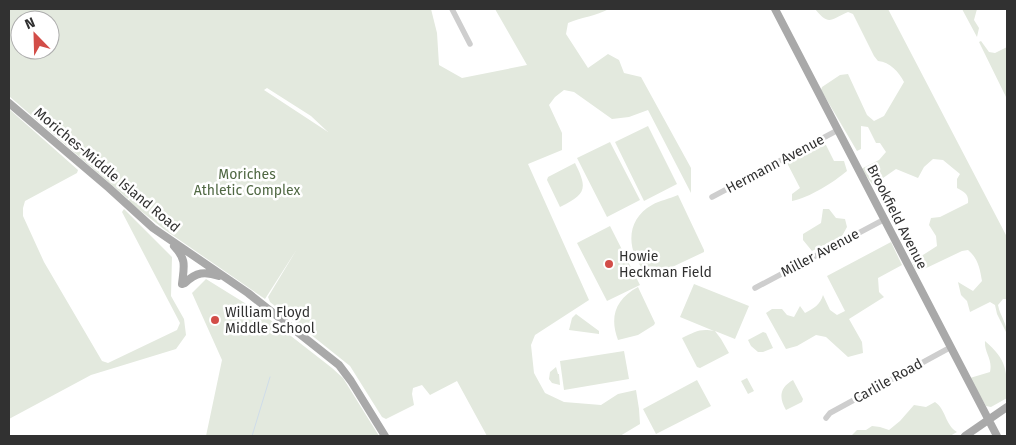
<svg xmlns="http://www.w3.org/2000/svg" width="1016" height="445" font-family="'Fira Sans',sans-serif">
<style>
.green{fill:#e3e9de;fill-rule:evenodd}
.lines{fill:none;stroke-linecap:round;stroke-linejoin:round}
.stream{stroke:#cfdce9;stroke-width:1}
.minor{stroke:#cecece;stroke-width:5.5}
.major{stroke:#a9a9a9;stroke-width:8}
.poi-dot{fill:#d24d48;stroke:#fff;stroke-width:2}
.labels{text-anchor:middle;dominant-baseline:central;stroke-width:5;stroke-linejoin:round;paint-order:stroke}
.street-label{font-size:14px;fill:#313131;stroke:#fff}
.park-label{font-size:14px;fill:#506843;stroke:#fff}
.poi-label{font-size:14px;fill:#313131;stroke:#fff;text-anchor:start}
</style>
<rect width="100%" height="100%" fill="#fff"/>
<!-- green -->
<path class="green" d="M 9,9 L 431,9 L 437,33 L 439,65 L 462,78 L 527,65 L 495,9 L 609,9 C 596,16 582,17 568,23 L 566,34 L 588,68 L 608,54 L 619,60 L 624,73 L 641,77 L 691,168 L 691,193 L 648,110 L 629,117 L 612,119 L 574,92 L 564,90 L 555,97 L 549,105 L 562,133 L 562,150 L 528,164 L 589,300 L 535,335 L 531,345 L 534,373 L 545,393 L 564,402 L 601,405 L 618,394 L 636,390 L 639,409 L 640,424 L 620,436 L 487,436 L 457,381 L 430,395 L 422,385 L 413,388 L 412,394 L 414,405 L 386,419 L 382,417 L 350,366 L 270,302 L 268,297 L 297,249 L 265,299 L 165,230 L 128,201 L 140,186 L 128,199 L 9,96 ZM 20,20 L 50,20 L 50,50 L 20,50 ZM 267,88 L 311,116 L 328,132 L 264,90 Z
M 815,9 L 888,9 L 1007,237 L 1007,299 L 1003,299 L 998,305 C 1000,316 1007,323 1007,334 L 997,314 L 995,305 L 990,302 L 970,312 L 967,301 L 961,295 L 958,282 L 973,291 L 982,281 C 980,269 978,258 968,250 L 962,251 L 920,271 L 916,270 L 912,262 L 937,246 L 936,236 L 929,225 L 931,218 L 940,217 L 968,203 C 969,194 964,192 957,188 L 957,179 L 960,174 L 943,160 L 933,159 L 924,167 L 918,178 L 896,169 L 873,185 L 861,169 L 879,160 L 886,152 L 880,143 L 876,143 L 868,127 L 861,126 L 861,149 L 857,151 L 821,90 L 822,87 L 840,75 L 848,74 L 867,115 L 874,121 L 884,116 L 904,82 C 899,72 890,62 878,61 L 874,56 L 853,14 L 848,12 C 830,20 829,26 815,9 Z
M 962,9 L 977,9 L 974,20 L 979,28 L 977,37 Z
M 981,41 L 989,52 L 995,53 L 1007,47 L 1007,99 L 979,42 Z
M 9,109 L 78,170 L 77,173 L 25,201 L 23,208 L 23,216 L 44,262 L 102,361 L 108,363 L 177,330 L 180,323 L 122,212 L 124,209 L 172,257 L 171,296 L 184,319 L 186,335 L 176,349 L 91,375 L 9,419 Z
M 648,126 L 677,184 L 644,201 L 615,142 Z
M 610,142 L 640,200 L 607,217 L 577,158 Z
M 821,143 L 826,145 L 834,161 L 844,161 L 847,171 C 834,182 809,198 792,201 L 792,194 L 800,188 L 787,163 L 791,159 Z
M 575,163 C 588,189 586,194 560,207 L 547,180 L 548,177 Z
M 678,195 L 704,250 L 704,252 L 649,278 C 646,273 641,268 638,262 C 626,241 630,217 652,205 C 660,200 670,199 678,195 Z
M 823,209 L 829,209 L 836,218 L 845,219 L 847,227 L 842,236 L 812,251 L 803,240 L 803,234 L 821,223 Z
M 610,226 L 640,285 L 607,301 L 577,243 Z
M 891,242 L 902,265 L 878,278 L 879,292 L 884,297 L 849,319 L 862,342 L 863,353 L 848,357 L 826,337 L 816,335 L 797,346 L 786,349 L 766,313 L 772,309 L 782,309 L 787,315 L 794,317 L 800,306 L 805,313 C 814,308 820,305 823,295 L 830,310 L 837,315 L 845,311 L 827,276 Z
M 206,279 L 264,315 L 332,368 L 343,378 L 379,436 L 206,436 L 222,360 L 192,293 Z
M 694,284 L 749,306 L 735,339 L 715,331 L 721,339 L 729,353 L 700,368 L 697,367 L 682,338 C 695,332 700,328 714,331 L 680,317 Z
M 638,287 L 655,323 L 654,325 L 638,335 L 618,340 C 609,316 616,299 638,287 Z
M 576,314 L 599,331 L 599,334 L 569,330 L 572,318 Z
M 763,332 L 766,333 L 773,348 L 763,352 L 758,352 L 751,346 L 748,340 Z
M 985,341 C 1007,360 1007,370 1007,398 L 991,407 L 986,406 L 970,378 L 990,372 C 993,359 984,353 985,341 Z
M 624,351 L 629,379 L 564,390 L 560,361 Z
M 556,367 L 558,374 L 559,374 L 560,385 L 552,383 L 549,379 L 550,372 Z
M 747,378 L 754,391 L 748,394 L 741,381 Z
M 697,380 L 711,406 L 656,434 L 643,409 Z
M 793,380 L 803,399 L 802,402 L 786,410 C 779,398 779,388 793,380 Z
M 935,402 C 946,409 945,425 957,432 L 950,436 L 852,435 L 857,430 L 866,430 L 872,426 L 880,427 L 889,430 L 900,421 L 914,405 L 926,407 Z"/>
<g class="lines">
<!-- stream -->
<path class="stream" d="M 252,436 L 270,377"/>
<!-- minor -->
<path class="minor" d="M 452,9 L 470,44
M 712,197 L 838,130
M 755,288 L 885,219
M 826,418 L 830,413 L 951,347"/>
<!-- major -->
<path class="major" d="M 775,9 L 997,436
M 9,103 L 109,188 L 153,228 L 248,293 L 339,365 L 351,381 L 385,436
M 174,246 C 187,260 184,266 182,284
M 185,283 C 196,272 205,271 219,276
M 965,436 L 1007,407"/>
</g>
<!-- markers -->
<g class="poi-dot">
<circle cx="609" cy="264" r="5"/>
<circle cx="215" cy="320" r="5"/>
</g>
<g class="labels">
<!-- street labels -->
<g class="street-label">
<text transform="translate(775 164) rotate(-28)">Hermann Avenue</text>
<text transform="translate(107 170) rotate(40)">Moriches-Middle Island Road</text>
<text transform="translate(897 217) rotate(63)">Brookfield Avenue</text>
<text transform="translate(820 253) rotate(-28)">Miller Avenue</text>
<text transform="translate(888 381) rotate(-29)">Carlile Road</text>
</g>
<!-- park labels -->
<g class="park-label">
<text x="247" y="174">Moriches<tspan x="247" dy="16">Athletic Complex</tspan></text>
</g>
<!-- poi labels -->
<g class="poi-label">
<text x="619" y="256">Howie<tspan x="619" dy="16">Heckman Field</tspan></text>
<text x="225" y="312">William Floyd<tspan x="225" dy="16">Middle School</tspan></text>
</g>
</g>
<!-- border -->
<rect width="1016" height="445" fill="none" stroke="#313131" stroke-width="20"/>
<!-- north arrow -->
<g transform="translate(35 35) rotate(337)"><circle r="24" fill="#ffffff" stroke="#adadad"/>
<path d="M0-4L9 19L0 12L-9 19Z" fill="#d24d48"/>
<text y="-8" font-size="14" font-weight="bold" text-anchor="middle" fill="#313131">N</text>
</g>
</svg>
